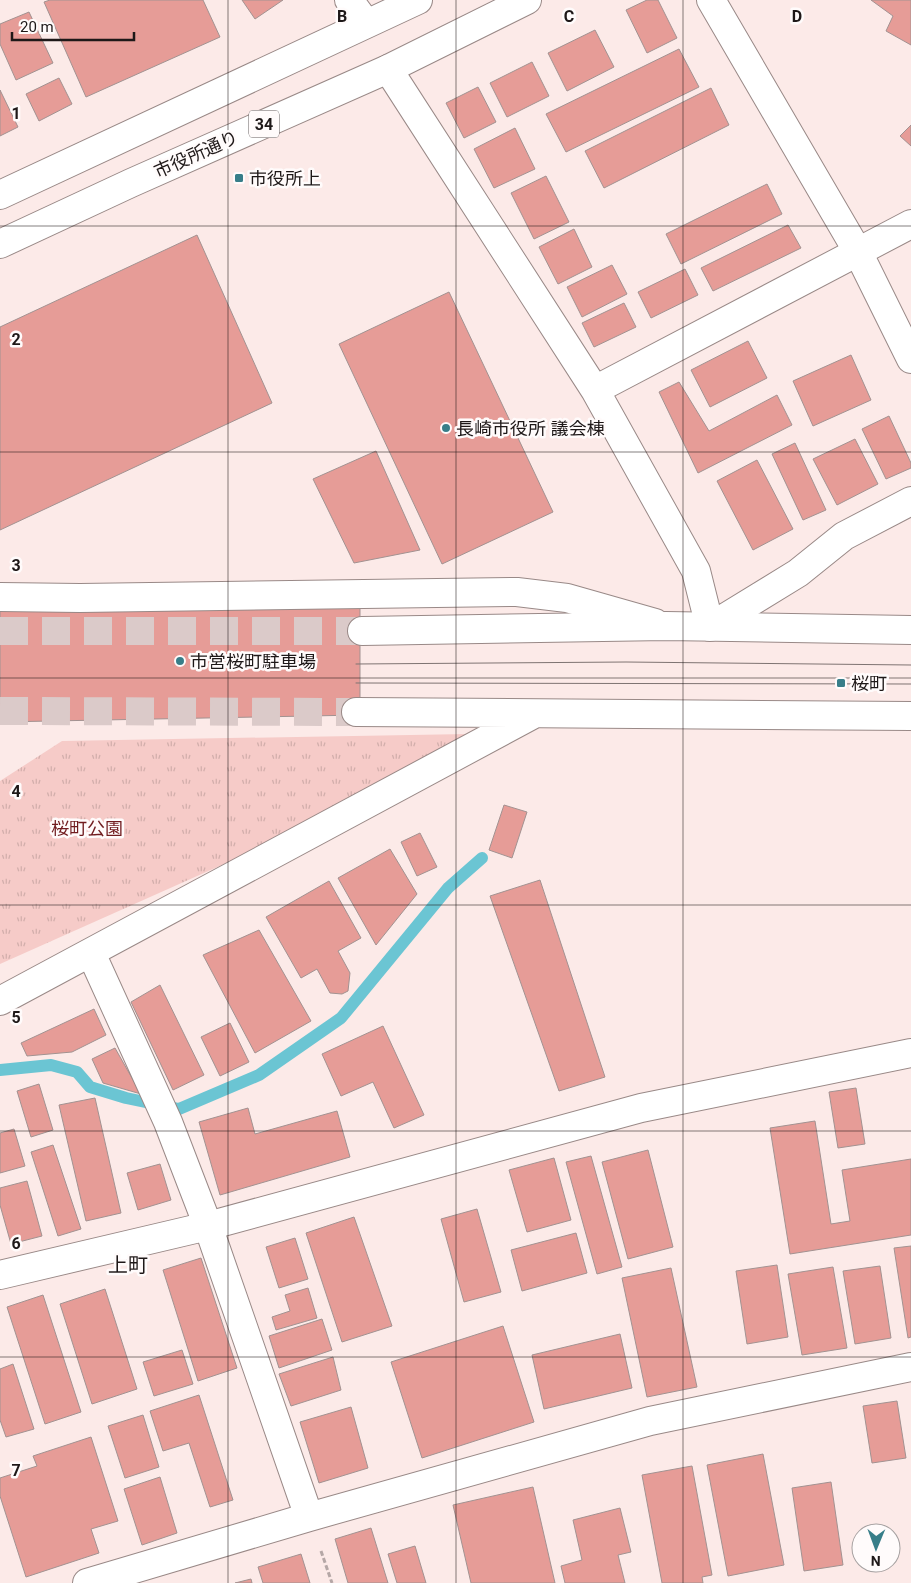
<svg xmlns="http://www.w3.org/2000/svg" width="911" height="1583" font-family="Roboto,'Noto Sans JP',sans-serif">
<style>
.park{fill:url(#park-tufts)}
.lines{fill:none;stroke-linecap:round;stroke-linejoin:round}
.stream{stroke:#6bc5d3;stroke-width:12}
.building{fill:#e69c97;stroke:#a29291}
.secondary-tunnel{stroke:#dbcac9;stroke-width:28;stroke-dasharray:28 14;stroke-linecap:butt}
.street-casing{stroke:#998987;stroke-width:30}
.secondary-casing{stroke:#998987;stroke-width:30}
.highway-casing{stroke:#998987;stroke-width:30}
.path{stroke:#b5a7a6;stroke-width:3;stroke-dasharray:5 2.5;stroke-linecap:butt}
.street{stroke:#fff;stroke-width:28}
.secondary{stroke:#fff;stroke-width:28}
.highway{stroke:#fff;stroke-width:28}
.tram{stroke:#7e7372;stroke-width:1}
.grid{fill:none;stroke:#1e1818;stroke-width:1;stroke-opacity:0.55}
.poi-dot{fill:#387e89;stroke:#fffbfb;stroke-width:2}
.labels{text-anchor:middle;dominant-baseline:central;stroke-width:5;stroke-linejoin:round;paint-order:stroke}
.shield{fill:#fffbfb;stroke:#625c5c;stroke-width:1}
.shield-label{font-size:16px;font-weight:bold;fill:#1e1818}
.street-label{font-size:18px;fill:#1e1818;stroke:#fffbfb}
.poi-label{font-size:18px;fill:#1e1818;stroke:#fffbfb;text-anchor:start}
.park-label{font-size:18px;fill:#711c1f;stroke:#fffbfb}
.quarter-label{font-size:20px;fill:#1e1818;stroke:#fffbfb}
.grid-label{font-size:16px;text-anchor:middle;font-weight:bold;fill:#1e1818;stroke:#fffbfb;stroke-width:5;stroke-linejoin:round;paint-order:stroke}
</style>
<defs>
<pattern id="park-tufts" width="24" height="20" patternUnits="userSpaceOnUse" patternTransform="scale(1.25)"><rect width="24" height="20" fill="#f6cbc8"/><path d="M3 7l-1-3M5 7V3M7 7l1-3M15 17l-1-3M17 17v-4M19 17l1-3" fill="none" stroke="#d2aeab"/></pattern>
</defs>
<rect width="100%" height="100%" fill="#fceae8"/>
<!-- park -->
<path class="park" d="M 518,733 L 0,964 L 0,781 L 62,741 Z"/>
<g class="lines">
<!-- stream -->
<path class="stream" d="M 0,1070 L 51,1065 L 77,1072 L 90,1087 L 126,1098 L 179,1109 L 259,1075 L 341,1018 L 448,888 L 482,858"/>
</g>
<!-- building -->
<path class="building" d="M 50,0 L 203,0 L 220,37 L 86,97 L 44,2 Z
M 242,0 L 283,0 L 255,19 Z
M 647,0 L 658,0 L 677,38 L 647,53 L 626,10 Z
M 871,0 L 911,0 L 911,45 L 886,31 L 893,16 Z
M 29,12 L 53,63 L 16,80 L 0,44 L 0,24 Z
M 595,30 L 614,67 L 567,91 L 548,53 Z
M 679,49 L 699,87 L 566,152 L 546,114 Z
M 532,62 L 549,96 L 507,117 L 490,83 Z
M 59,78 L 72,104 L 39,121 L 26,94 Z
M 478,87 L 496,122 L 464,138 L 446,103 Z
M 711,88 L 729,125 L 604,188 L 585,151 Z
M 0,90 L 18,127 L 0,136 Z
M 911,125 L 911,146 L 900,136 Z
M 515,128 L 535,169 L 494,188 L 474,149 Z
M 546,176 L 569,222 L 534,239 L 511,193 Z
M 767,184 L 782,214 L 681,264 L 666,234 Z
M 788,225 L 801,248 L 713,291 L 701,268 Z
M 574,229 L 592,267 L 558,284 L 539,247 Z
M 197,235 L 272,403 L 0,530 L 0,327 Z
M 612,265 L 627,294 L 582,317 L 567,287 Z
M 685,269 L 698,295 L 651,318 L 638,292 Z
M 449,292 L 553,512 L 442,564 L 339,344 Z
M 624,303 L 636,327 L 594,347 L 582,323 Z
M 748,341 L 767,378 L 710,407 L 691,370 Z
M 851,355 L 871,400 L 813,426 L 793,381 Z
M 679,382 L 709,431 L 777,395 L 792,425 L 698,473 L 659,392 Z
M 889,416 L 911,463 L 911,468 L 886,479 L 862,429 Z
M 855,439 L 878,484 L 837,505 L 813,459 Z
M 795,443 L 826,510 L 803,520 L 772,454 Z
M 376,451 L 420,550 L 354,563 L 313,479 Z
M 757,460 L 793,529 L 753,550 L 717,481 Z
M 360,600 L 360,715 L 0,722 L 0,606 Z
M 504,805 L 527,812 L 512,858 L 489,850 Z
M 420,833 L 437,867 L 417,876 L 401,842 Z
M 390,849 L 417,894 L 376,945 L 338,878 Z
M 540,880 L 605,1077 L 559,1091 L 490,896 Z
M 329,881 L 361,938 L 338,951 L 350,973 L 348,991 L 342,994 L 330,993 L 317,969 L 301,978 L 266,917 Z
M 259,930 L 311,1021 L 255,1053 L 203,955 Z
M 160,985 L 204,1075 L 173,1090 L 131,1002 Z
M 94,1009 L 106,1035 L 72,1052 L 27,1056 L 21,1043 Z
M 230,1023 L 249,1062 L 220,1076 L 201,1037 Z
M 383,1026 L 424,1115 L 394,1128 L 373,1082 L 341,1096 L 322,1054 Z
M 115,1048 L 141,1094 L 103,1083 L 92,1059 Z
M 39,1084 L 53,1130 L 31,1137 L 17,1091 Z
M 856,1088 L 865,1144 L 838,1148 L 829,1092 Z
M 95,1098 L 121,1213 L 86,1221 L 59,1105 Z
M 248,1108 L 255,1134 L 337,1111 L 350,1157 L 220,1195 L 199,1122 Z
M 815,1121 L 831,1224 L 850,1221 L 842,1170 L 911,1159 L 911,1235 L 790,1254 L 770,1128 Z
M 14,1129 L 25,1166 L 0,1173 L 0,1133 Z
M 53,1145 L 81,1229 L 58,1236 L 31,1152 Z
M 648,1150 L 673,1247 L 628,1259 L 602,1162 Z
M 591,1156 L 622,1267 L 597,1274 L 566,1162 Z
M 554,1158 L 571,1220 L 527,1232 L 509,1170 Z
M 160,1164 L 171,1200 L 138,1210 L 127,1173 Z
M 27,1181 L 42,1236 L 11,1244 L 0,1205 L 0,1188 Z
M 477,1209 L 501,1292 L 464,1302 L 441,1219 Z
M 354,1217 L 392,1326 L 342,1342 L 306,1233 Z
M 576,1233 L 587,1273 L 522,1291 L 511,1250 Z
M 295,1238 L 308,1279 L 279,1288 L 266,1247 Z
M 911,1246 L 911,1337 L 908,1338 L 894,1248 Z
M 201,1258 L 237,1368 L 198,1381 L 163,1270 Z
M 777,1265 L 788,1337 L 747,1344 L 736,1271 Z
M 880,1266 L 891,1338 L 855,1344 L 843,1271 Z
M 833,1267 L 847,1348 L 802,1355 L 788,1274 Z
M 671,1268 L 697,1387 L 647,1397 L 622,1278 Z
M 308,1288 L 317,1318 L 276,1330 L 272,1317 L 290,1311 L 285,1295 Z
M 105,1289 L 137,1389 L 92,1404 L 60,1304 Z
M 43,1295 L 81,1412 L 45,1424 L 7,1307 Z
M 322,1319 L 332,1350 L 279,1368 L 269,1336 Z
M 503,1326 L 534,1422 L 422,1458 L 391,1362 Z
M 620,1334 L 632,1388 L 544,1409 L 532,1355 Z
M 182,1350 L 193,1384 L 154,1396 L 143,1362 Z
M 333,1357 L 341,1390 L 291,1406 L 279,1374 Z
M 13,1364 L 34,1429 L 6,1437 L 0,1420 L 0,1369 Z
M 199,1395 L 233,1500 L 210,1507 L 189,1443 L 163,1451 L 150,1411 Z
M 897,1401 L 906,1458 L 872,1463 L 863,1406 Z
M 351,1407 L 368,1468 L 319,1483 L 300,1422 Z
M 143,1415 L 159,1467 L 125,1478 L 108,1426 Z
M 91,1437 L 118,1521 L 91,1529 L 99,1553 L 26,1577 L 0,1496 L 0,1478 L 37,1466 L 33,1456 Z
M 763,1454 L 784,1565 L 728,1576 L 707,1465 Z
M 692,1466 L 712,1575 L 702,1577 L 703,1583 L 662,1583 L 642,1475 Z
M 160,1477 L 177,1533 L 142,1545 L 124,1489 Z
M 831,1482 L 843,1565 L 804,1571 L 792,1488 Z
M 533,1487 L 555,1583 L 471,1583 L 453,1505 Z
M 620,1508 L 631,1552 L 618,1555 L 625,1583 L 565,1583 L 561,1566 L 582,1560 L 573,1520 Z
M 371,1528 L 388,1583 L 348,1583 L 335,1539 Z
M 415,1546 L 426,1583 L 397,1583 L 388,1554 Z
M 301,1554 L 310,1583 L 263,1583 L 258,1567 Z
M 251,1579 L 252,1583 L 235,1583 Z"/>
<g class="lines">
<!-- secondary-tunnel -->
<path class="secondary-tunnel" d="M 0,631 L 362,631
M 0,711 L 356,712"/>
<defs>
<path id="street" d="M 349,0 L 366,23
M 388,69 L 595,390 L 696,571 L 710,627 L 798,573 L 844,536 L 911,501
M 595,390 L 911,224
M 0,597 L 80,598 L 517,592 L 567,598 L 655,623
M 91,953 L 168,1122 L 208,1226 L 309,1517
M 0,1275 L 208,1226 L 641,1108 L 911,1053
M 87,1583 L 309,1517 L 650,1421 L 911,1367"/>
<path id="secondary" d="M 711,0 L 858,252 L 911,359
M 362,631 L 666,626 L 911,630
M 356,712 L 911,716
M 0,1001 L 534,714"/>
<path id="highway" d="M 0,195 L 418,0
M 0,244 L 131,183 L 388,69 L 527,0"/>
</defs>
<!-- street casing -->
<use href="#street" class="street-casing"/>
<!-- secondary casing -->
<use href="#secondary" class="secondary-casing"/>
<!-- highway casing -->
<use href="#highway" class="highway-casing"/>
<!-- path -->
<path class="path" d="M 321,1551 L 332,1583"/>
<!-- street -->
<use href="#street" class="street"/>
<!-- secondary -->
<use href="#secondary" class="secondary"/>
<!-- highway -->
<use href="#highway" class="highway"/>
<!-- tram -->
<path class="tram" d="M 356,664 L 626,662 L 911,665
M 356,683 L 911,684"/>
</g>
<!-- grid -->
<path class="grid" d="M 228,0 L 228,1583M 456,0 L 456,1583M 683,0 L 683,1583M 0,226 L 911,226M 0,452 L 911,452M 0,678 L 911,678M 0,905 L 911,905M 0,1131 L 911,1131M 0,1357 L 911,1357"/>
<!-- markers -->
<g class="poi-dot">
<rect x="234" y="173" width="10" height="10" rx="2.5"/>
<circle cx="446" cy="428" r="5"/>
<circle cx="180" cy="661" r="5"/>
<rect x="836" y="678" width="10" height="10" rx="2.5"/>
</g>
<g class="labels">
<!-- shield labels -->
<rect class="shield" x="249" y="110.5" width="30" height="27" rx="4"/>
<g class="shield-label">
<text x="264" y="124">34</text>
</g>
<!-- street labels -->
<g class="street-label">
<text transform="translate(196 154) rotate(-24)">市役所通り</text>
</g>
<!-- poi labels -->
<g class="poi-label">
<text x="249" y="178">市役所上</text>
<text x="456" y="428">長崎市役所 議会棟</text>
<text x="190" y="661">市営桜町駐車場</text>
<text x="851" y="683">桜町</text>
</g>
<!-- park labels -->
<g class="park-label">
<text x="87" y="828">桜町公園</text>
</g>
<!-- quarter labels -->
<g class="quarter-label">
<text x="128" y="1265">上町</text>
</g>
</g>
<g class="grid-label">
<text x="342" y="22">B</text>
<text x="569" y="22">C</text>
<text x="797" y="22">D</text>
<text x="16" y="119">1</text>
<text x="16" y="345">2</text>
<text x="16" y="571">3</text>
<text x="16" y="797">4</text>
<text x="16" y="1023">5</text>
<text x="16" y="1249">6</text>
<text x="16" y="1476">7</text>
</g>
<!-- north arrow -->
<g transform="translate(876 1548) rotate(181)"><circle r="24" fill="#fffbfb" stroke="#a5a0a0"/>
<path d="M0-4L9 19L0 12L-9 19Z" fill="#387e89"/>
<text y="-8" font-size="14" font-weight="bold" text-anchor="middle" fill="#1e1818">N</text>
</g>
<!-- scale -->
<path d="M12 32v8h122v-8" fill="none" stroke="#1e1818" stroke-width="2.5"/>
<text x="20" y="32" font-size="15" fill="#1e1818" stroke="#fffbfb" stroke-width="4" paint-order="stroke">20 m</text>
</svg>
